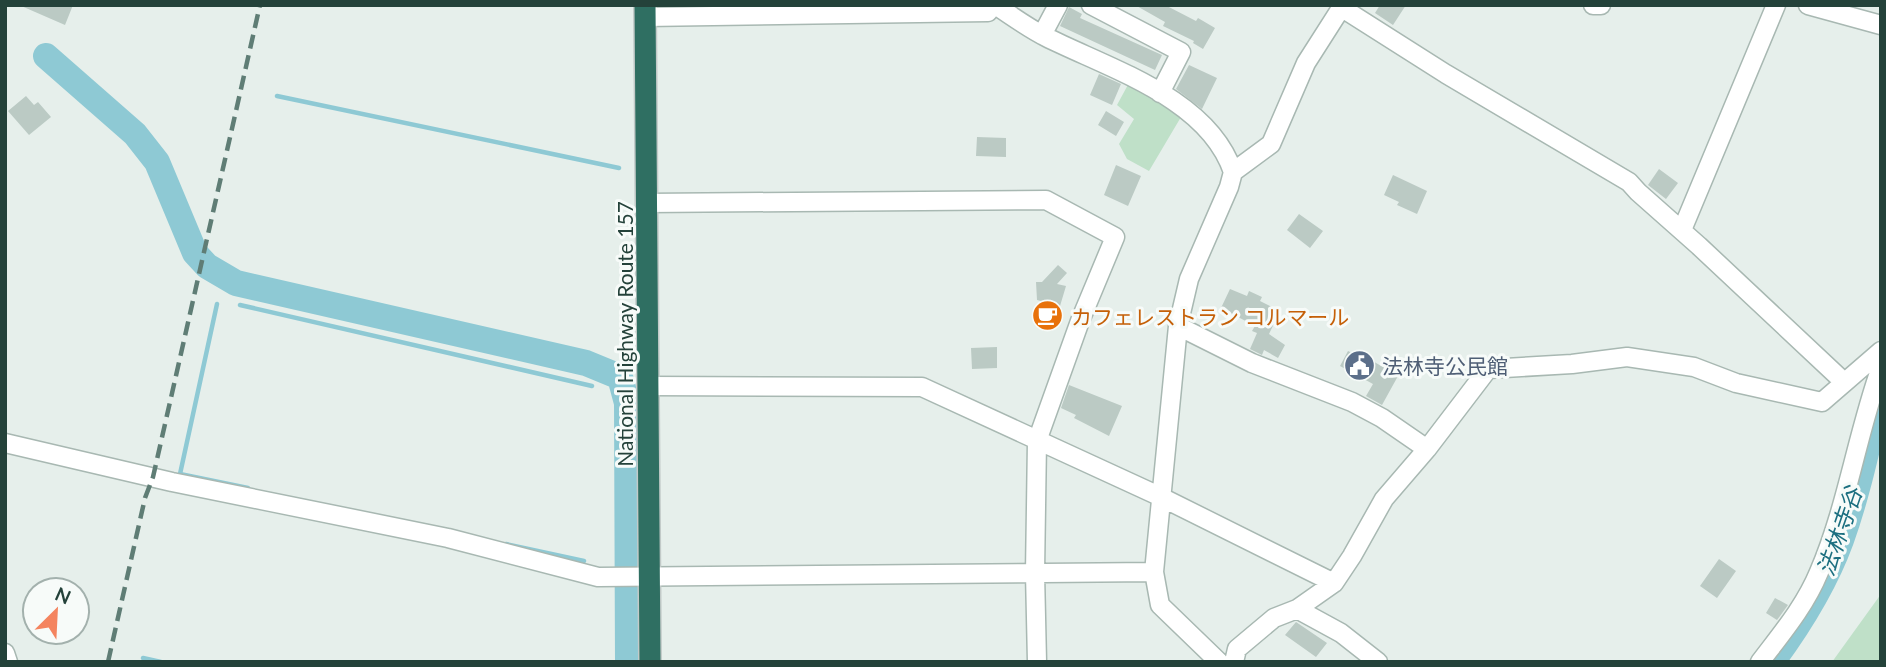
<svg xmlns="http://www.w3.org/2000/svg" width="1886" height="667" font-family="Lato,'Noto Sans JP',sans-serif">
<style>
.green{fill:#bfe0c8}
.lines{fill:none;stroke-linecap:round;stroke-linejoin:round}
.stream{stroke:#8ec9d4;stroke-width:4.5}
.river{stroke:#8ec9d4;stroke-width:26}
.building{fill:#bbcac4}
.minor-casing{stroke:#a8b8b2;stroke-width:21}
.highway-casing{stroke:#c2cac8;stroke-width:24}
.minor{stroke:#fff;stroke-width:18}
.highway{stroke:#2f6f62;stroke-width:21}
.rail{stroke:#5f7d75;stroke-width:4.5;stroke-dasharray:14 7;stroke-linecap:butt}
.labels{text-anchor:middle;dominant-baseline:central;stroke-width:6;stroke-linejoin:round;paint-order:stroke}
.food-label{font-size:21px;fill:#c56008;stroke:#f7fbf9;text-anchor:start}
.street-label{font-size:21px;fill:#24423a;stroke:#f7fbf9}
.service-label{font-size:21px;fill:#4e5e75;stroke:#f7fbf9;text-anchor:start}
.water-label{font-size:23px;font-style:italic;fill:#1c6f80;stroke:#f7fbf9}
</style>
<rect width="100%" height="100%" fill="#e6efeb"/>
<!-- green -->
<path class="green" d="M 1130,81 L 1155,96 L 1181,117 L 1149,171 L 1127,159 L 1119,144 L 1134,119 L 1117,105 Z
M 1881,594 L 1881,662 L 1832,662 Z"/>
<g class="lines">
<!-- stream -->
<path class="stream" d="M 277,96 L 619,168
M 217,304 L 180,474 L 248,488
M 240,305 L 592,386
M 506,544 L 584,561
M 143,658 L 161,662"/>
<!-- river -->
<path class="river" d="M 46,56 L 135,134 L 157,162 L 195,253 L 207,266 L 236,283 L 586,363 L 620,377 L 627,403 L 628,662
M 1772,662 C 1800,624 1825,584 1841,540 C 1858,493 1868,443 1880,394"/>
</g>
<!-- building -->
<path class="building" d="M 19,5 L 73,5 L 65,25 Z
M 1135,5 L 1165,5 L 1196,21 L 1198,18 L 1215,28 L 1203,49 L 1193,43 L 1194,41 L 1163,26 L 1165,22 Z
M 1380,5 L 1406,5 L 1393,25 L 1375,13 Z
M 1069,7 L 1082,14 L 1080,18 L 1162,55 L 1155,70 L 1060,26 Z
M 1189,65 L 1217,78 L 1202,109 L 1176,89 Z
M 1099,74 L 1121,84 L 1112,105 L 1090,95 Z
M 26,96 L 34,105 L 38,102 L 51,117 L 29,135 L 8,111 Z
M 1106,111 L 1124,122 L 1116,136 L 1098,125 Z
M 977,137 L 1006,138 L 1006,157 L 976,156 Z
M 1116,165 L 1141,176 L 1128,206 L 1104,195 Z
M 1659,169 L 1678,183 L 1666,199 L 1648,185 Z
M 1393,175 L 1427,191 L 1417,214 L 1397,205 L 1399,202 L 1384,195 Z
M 1299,214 L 1323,231 L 1310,248 L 1287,230 Z
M 1058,265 L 1067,273 L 1057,284 L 1066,286 L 1060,306 L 1037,300 L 1036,282 L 1042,282 Z
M 1230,289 L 1247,296 L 1249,291 L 1262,297 L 1260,301 L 1280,311 L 1269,334 L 1285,345 L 1278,358 L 1264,350 L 1262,355 L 1250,349 L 1257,333 L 1252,331 L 1255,326 L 1221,308 Z
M 997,347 L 997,368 L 972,369 L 971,348 Z
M 1348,351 L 1365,359 L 1366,357 L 1398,376 L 1382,405 L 1366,396 L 1373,384 L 1340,366 Z
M 1069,385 L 1122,406 L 1109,436 L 1074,418 L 1076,415 L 1061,408 Z
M 1719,559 L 1736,571 L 1717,598 L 1700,586 Z
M 1775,598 L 1788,605 L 1777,620 L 1766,613 Z
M 1296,622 L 1327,643 L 1316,657 L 1285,635 Z"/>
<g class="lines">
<defs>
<path id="minor" d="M 995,5 C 1012,16 1028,28 1046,37 C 1110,69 1208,98 1233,172
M 1091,5 L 1181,52 L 1160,93
M 1593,5 L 1601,5
M 1808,5 L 1881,25
M 1342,8 L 1446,74 L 1629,182 L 1638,192 L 1699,246 L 1844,382
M 645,17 L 988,12 L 993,5
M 1042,35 L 1058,5
M 647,203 L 1046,200 L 1115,237 L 1080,321 L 1037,441 L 1035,573 L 1037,662
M 1682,230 L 1776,5
M 1178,326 L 1252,363 L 1352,402 L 1382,418 L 1427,449
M 649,386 L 922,387 L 1159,496 L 1334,583
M 5,443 L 172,482 L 448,538 L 598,577 L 1154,572
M 1297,609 L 1341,633 L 1378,662
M 5,653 L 8,662
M 1219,662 L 1160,605 L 1154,572 L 1178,326 L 1189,279 L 1229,187 L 1233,172 L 1271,144 L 1306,63 L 1343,5
M 1234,662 L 1237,649 L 1274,618 L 1297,609 L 1334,583 L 1352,556 L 1384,499 L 1427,449 L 1488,369 L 1572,364 L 1627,357 L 1694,367 L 1736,383 L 1822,402 L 1881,351
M 1760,662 C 1782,633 1805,606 1819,572 C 1847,507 1857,434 1881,367"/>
<path id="highway" d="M 645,5 L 650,662"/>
</defs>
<!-- minor casing -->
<use href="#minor" class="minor-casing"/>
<!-- highway casing -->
<use href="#highway" class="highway-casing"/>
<!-- minor -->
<use href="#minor" class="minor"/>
<!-- highway -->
<use href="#highway" class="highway"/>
<!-- rail -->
<path class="rail" d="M 108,662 L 145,498 L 153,477 L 260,5"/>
</g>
<!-- icons -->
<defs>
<symbol id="cafe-disc" viewBox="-11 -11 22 22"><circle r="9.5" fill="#e8710a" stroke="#f7fbf9"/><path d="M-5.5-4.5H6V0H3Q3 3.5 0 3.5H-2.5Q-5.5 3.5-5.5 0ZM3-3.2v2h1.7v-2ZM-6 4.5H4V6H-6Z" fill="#fff"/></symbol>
<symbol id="civic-disc" viewBox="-11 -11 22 22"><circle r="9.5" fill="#5c6f8a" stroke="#f7fbf9"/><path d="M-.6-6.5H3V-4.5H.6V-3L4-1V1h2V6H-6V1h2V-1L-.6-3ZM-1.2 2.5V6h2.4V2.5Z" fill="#fff"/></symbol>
</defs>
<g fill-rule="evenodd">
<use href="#cafe-disc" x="1030" y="298" width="35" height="35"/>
<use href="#civic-disc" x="1342" y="348" width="35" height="35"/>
</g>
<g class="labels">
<!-- food labels -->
<g class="food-label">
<text x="1071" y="316">カフェレストラン コルマール</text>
</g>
<!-- street labels -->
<g class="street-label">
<text transform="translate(624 334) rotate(-90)">National Highway Route 157</text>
</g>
<!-- service labels -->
<g class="service-label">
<text x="1382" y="365">法林寺公民館</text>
</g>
<!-- water labels -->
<g class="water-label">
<text transform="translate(1839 531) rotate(-71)">法林寺谷</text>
</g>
</g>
<!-- border -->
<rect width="1886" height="667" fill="none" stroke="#24423a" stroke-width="14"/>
<!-- north arrow -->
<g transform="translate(56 611) rotate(24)"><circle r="33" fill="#f7fbf9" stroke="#a3b1ad" stroke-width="2"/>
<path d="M0-5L12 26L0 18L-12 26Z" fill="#f4845f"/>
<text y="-10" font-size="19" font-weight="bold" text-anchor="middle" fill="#24423a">N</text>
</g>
</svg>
